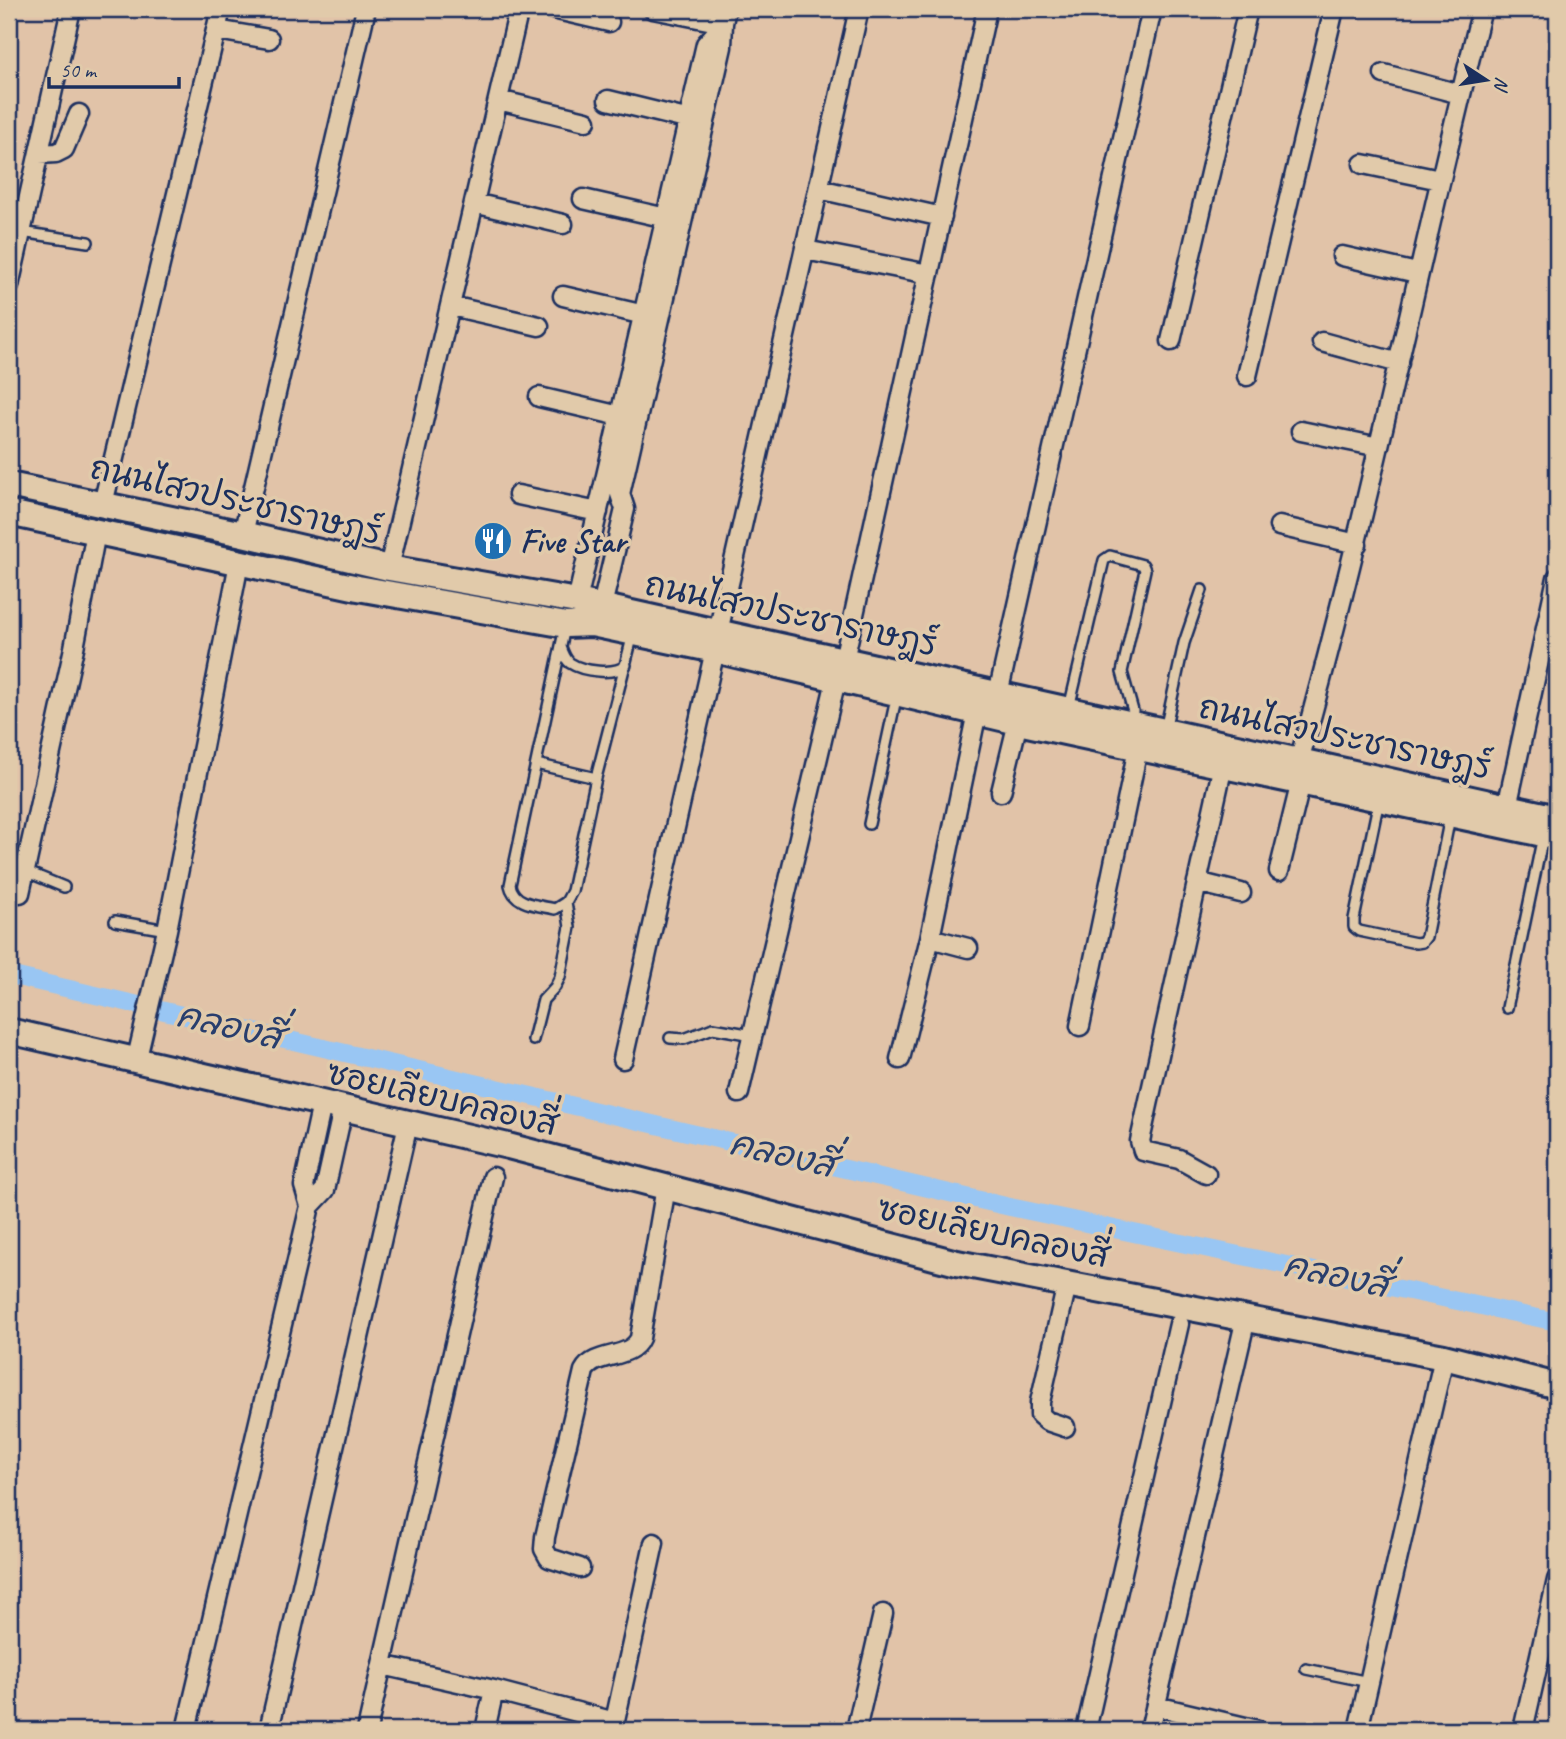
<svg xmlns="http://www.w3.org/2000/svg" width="1566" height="1739" font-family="Caveat,'Playpen Sans Thai',sans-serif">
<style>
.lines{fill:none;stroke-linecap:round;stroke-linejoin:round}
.canal{stroke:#99c6f3;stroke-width:18}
.lane-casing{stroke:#1b2f5e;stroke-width:14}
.street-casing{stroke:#1b2f5e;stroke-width:23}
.secondary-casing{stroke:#1b2f5e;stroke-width:30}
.lane{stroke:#e1caaa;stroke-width:9}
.street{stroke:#e1caaa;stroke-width:18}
.secondary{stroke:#e1caaa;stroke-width:24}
.labels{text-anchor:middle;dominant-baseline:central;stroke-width:7;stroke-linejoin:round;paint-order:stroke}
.street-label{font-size:33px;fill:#1b2f5e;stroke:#e1caaa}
.poi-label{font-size:33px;font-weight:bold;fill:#1b2f5e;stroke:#e1caaa;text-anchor:start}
.water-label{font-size:35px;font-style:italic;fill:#283e6d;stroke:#e1caaa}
</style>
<rect width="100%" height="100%" fill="#e1c3a8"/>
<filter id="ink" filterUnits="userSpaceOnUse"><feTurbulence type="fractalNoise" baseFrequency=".0143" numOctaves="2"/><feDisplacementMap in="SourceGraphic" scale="14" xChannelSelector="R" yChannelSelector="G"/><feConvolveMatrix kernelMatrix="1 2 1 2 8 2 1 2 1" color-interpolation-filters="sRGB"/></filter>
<g filter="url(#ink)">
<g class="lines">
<!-- canal -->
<path class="canal" d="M 9,975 L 1010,1207 L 1557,1322"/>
<defs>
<path id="lane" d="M 21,232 L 88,242
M 565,627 L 510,885 C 514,905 538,905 555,909 L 566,902 L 572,891 L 596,778 L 633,634
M 561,647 C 563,653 565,659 570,663 C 582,671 615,676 626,665
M 1069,708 L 1104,560 L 1110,556 L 1143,565 L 1145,570 L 1122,672 L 1133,711 L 1128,723
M 1165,730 L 1184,643 L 1202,590
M 536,764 L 596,778
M 1379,800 L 1354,919 L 1354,927 L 1359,931 L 1416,943 L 1422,942 L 1426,937 L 1450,817
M 869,824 L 897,694
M 25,871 L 64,887
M 115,921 L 167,930
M 1507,1008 L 1543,836
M 670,1038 L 684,1039 L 713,1028 L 753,1035
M 533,1040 L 543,1000 L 555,987 L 560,977 L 570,927 L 566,902
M 1306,1669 L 1369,1682"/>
<path id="street" d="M 553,9 L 609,22
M 653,9 L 723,23
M 217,30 L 269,39
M 1384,74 L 1460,94
M 498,100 L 586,121
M 608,100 L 698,122
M 39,154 L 56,153 L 64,149 L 79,114
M 1363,164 L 1440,180
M 819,189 L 942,217
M 583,199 L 675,220
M 474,203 L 563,224
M 805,250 L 929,274
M 1342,256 L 1417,273
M 9,286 L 71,9
M 563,296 L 653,317
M 451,306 L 539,326
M 1171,341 L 1248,9
M 1322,342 L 1399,363
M 1247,376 L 1334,9
M 539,397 L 620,416
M 1301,431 L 1379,447
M 518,495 L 598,512
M 103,504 L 221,9
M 1279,526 L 1357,544
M 243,534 L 366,9
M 389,568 L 519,9
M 577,601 L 706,44 L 723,25
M 602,606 L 625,509 L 620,494 L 722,47 L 723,23 L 726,9
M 718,632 L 859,9
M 844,660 L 987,9
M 998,694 L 1152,9
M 1299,761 C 1369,512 1419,259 1482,9
M 1001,792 L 1018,722
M 1507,807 L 1557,578
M 1279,871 L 1301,782
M 1197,882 L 1241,893
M 20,893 L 74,648 L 96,532
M 930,938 L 968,948
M 1080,1026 L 1140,739
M 623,1059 L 715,650
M 900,1059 L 930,938 L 977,712
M 136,1062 L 167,930 L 239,563
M 739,1093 L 836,680
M 322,1104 L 304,1186 L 310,1206 L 325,1190 L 343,1109
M 1206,1174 L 1179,1159 L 1143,1151 L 1140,1141 L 1223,765
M 1065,1427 L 1047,1421 L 1040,1415 L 1040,1402 L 1067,1284
M 580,1568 L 549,1558 L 544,1549 L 545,1537 L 584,1371 C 595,1351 631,1360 640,1338 L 666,1187
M 382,1665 L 494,1690 L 615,1722
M 1156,1706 L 1258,1730
M 186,1730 L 310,1206
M 269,1730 L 408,1124
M 367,1730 L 493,1177
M 485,1730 L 494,1690
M 613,1730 L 654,1543
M 856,1730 L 883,1614
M 1086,1730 L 1179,1324
M 1150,1730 L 1246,1318
M 1358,1730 L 1444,1357
M 1523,1730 L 1557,1580"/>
<path id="secondary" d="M 9,485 L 243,534 L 389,568 L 577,601 L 1557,818
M 9,513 L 358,588 L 566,625 L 592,624 L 715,650 L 1018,722 L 1557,837
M 9,1031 L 508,1146 L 957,1263 L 1444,1357 L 1557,1386"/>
</defs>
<!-- lane casing -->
<use href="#lane" class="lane-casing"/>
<!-- street casing -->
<use href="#street" class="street-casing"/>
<!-- secondary casing -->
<use href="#secondary" class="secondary-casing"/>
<!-- lane -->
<use href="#lane" class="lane"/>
<!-- street -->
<use href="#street" class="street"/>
<!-- secondary -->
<use href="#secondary" class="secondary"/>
</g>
</g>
<!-- icons -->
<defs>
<symbol id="restaurant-disc" viewBox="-11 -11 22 22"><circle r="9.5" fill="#1f6fb2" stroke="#e1caaa"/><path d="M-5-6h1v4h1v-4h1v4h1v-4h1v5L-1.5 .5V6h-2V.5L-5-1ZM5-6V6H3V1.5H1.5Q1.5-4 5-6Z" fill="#fff"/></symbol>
</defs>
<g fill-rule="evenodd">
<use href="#restaurant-disc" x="471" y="519" width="44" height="44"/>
</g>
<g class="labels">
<!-- street labels -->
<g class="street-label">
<text transform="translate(236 500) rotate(13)">ถนนไสวประชาราษฎร์</text>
<text transform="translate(791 614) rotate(12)">ถนนไสวประชาราษฎร์</text>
<text transform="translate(1345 737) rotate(12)">ถนนไสวประชาราษฎร์</text>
<text transform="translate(442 1098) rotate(13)">ซอยเลียบคลองสี่</text>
<text transform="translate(993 1232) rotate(12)">ซอยเลียบคลองสี่</text>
</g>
<!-- poi labels -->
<g class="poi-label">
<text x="520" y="541">Five Star</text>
</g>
<!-- water labels -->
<g class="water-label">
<text transform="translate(229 1026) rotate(13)">คลองสี่</text>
<text transform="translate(782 1154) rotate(13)">คลองสี่</text>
<text transform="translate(1336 1275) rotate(12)">คลองสี่</text>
</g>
</g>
<!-- margin -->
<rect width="1566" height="1739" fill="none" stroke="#e1caaa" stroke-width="35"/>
<rect x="18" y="18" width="1531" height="1704" fill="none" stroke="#1b2f5e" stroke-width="2.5" filter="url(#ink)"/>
<!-- north arrow -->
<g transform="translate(1486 80) rotate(102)" stroke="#e1caaa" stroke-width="5" paint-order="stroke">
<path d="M0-5L12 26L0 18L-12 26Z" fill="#1b2f5e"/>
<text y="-10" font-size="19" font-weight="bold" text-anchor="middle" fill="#1b2f5e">N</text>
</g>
<!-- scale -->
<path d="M49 77v10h130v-10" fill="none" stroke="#1b2f5e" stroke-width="3.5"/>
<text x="60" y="77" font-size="21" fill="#1b2f5e" stroke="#e1caaa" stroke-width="5" paint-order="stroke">50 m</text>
</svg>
